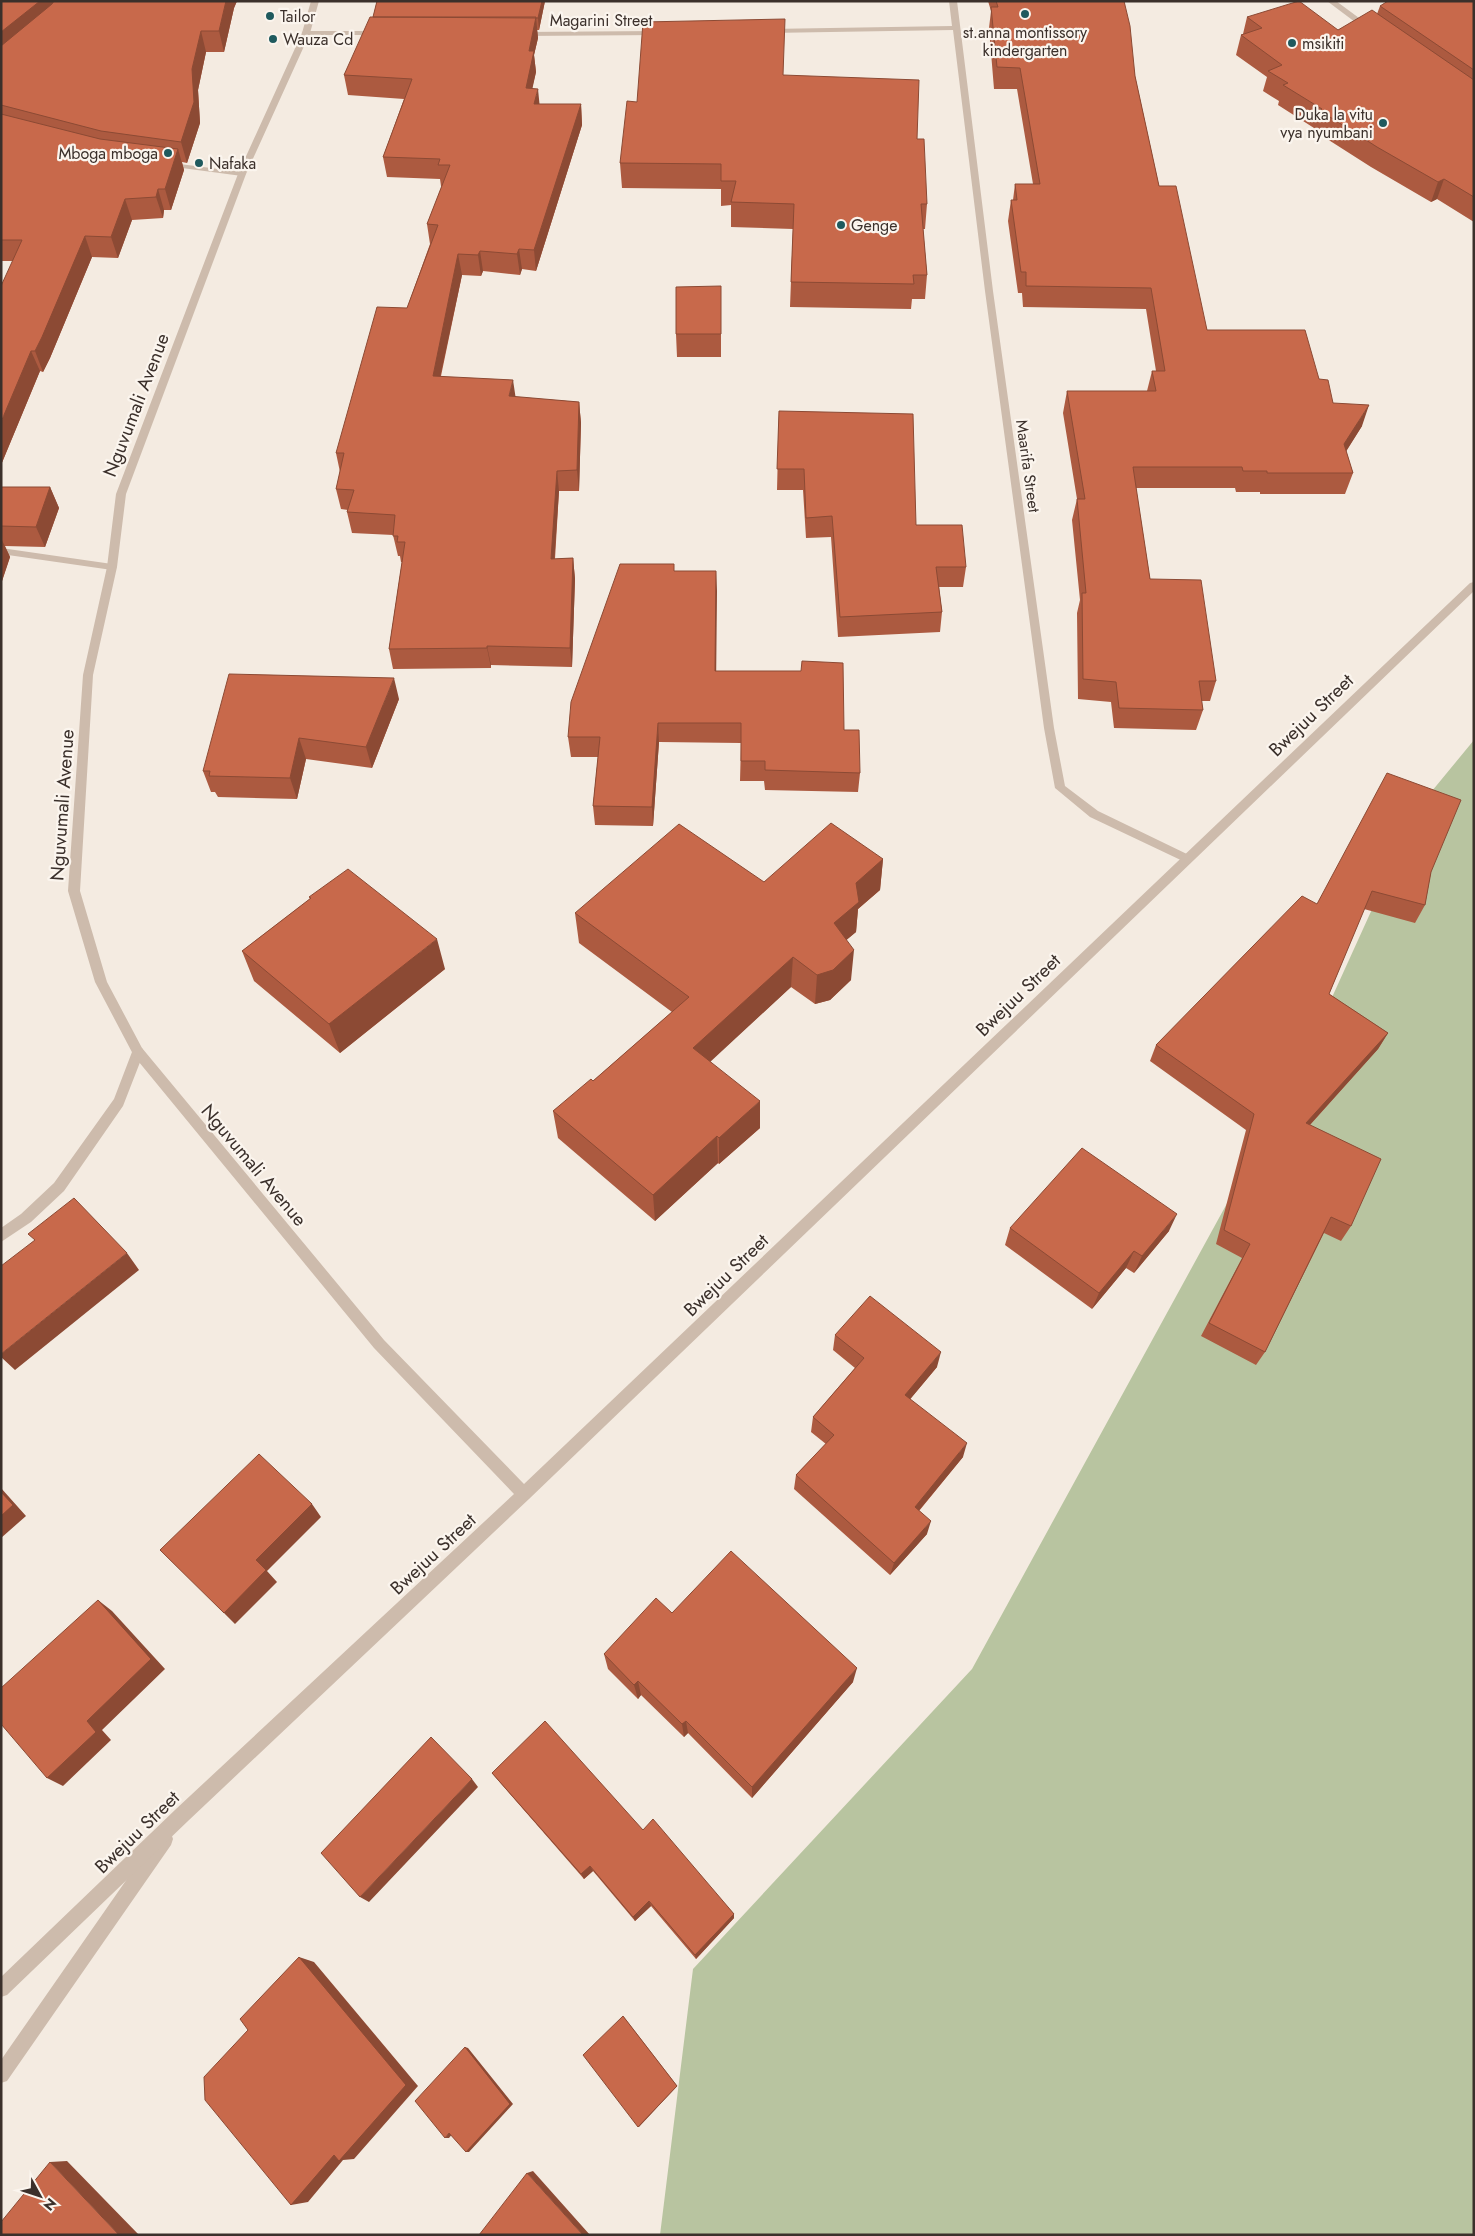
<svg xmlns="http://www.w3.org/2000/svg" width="1475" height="2236" font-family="Jost,sans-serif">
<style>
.green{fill:#b8c4a0}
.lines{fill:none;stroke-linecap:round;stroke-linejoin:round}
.minor{fill:#cdbbac;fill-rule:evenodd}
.tertiary{fill:#cdbbac;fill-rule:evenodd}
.wall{fill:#ac5a40}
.shaded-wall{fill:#8c4a34}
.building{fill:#c8694b;stroke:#8c4a34}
.poi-dot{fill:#1f5a5e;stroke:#fbf5ee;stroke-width:2}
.labels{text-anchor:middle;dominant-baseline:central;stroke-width:4.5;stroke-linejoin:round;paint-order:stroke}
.far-poi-label{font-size:16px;fill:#3b302b;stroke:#fbf5ee;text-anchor:start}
.far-street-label{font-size:16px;fill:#3b302b;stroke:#fbf5ee}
.street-label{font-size:19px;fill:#3b302b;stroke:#fbf5ee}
</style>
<rect width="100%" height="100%" fill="#f4ebe1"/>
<!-- green -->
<path class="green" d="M 1474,740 L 1474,2235 L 660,2235 L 693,1969 L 972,1669 L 1294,1081 L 1418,808 Z"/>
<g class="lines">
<!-- minor -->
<path class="minor" d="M 949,1 L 957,1 L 993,291 L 1054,728 L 1065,786 L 1098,811 L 1191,856 L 1193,859 L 1191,862 L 1187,863 L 1090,817 L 1055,788 L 1044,728 L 985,291 L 953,30 L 769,33 L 765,31 L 769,29 L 952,26 Z
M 1327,1 L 1336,1 L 1374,29 L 1367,31 Z
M 303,31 L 379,31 L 383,33 L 379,35 L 306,35 L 302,33 Z
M 659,31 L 662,31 L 662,35 L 521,36 L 517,34 L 521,32 Z
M 164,162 L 242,172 L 246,174 L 242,176 L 167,166 L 164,166 Z
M 1,548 L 112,564 L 117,567 L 112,570 L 1,554 Z
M 138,1047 L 142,1048 L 144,1052 L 123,1106 L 64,1191 L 31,1222 L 1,1242 L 1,1228 L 21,1214 L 54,1183 L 114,1099 L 132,1052 L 134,1048 Z
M 165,1831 L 171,1833 L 173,1839 L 171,1845 L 7,2081 L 1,2083 L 1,2060 L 159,1833 Z"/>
<!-- tertiary -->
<path class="tertiary" d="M 311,1 L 319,1 L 310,33 L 246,174 L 126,494 L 117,567 L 93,675 L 80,891 L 107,982 L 142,1048 L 384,1340 L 524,1484 L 1470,583 L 1474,582 L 1474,591 L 529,1499 L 188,1821 L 7,1995 L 1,1997 L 1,1977 L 176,1809 L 514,1494 L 374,1348 L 134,1056 L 95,982 L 68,891 L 83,675 L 107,567 L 116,494 L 238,174 L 302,33 Z"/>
</g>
<!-- wall -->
<path class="wall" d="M 1,1 L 237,1 L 234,8 L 224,52 L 206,52 L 198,90 L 200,123 L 187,163 L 182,162 L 184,170 L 171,210 L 164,210 L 163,218 L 132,220 L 118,258 L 92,257 L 50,358 L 43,372 L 40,371 L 1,465 L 13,261 L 1,261 Z
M 377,1 L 545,1 L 539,30 L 537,30 L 538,38 L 534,55 L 536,72 L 532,88 L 539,104 L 581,104 L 582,125 L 536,271 L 522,269 L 520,275 L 483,271 L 481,276 L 462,275 L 441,376 L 516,397 L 579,402 L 581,423 L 579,491 L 559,491 L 555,559 L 573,558 L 575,579 L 572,667 L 491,665 L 491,668 L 393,669 L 389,649 L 402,562 L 401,562 L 400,556 L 398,556 L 393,535 L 352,533 L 347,512 L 348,510 L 341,509 L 336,489 L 340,472 L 336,453 L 407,308 L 430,244 L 427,224 L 442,186 L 441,186 L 440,179 L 387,177 L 383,157 L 404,99 L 348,95 L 344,75 L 373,17 Z
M 988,1 L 1124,1 L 1135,76 L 1159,186 L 1207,330 L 1319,379 L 1333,403 L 1362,426 L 1346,451 L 1353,473 L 1345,494 L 1260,494 L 1260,492 L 1236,492 L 1235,488 L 1136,488 L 1150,579 L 1216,681 L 1210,701 L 1201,701 L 1203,710 L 1196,730 L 1114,728 L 1111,702 L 1078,699 L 1077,613 L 1080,600 L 1072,520 L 1077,499 L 1063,413 L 1067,391 L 1147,391 L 1152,371 L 1156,371 L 1146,309 L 1023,307 L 1022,293 L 1018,293 L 1008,221 L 1011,200 L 1013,200 L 1015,184 L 1033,184 L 1017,89 L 994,89 L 989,28 L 991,11 Z
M 1474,1 L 1474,222 L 1437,199 L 1431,202 L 1371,167 L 1313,130 L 1314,128 L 1278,105 L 1279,101 L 1263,91 L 1267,77 L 1236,55 L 1241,35 L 1243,34 L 1247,17 L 1338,30 L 1377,14 L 1380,6 Z
M 783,75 L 917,139 L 927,204 L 925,229 L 923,229 L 927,275 L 925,299 L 912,299 L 911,309 L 790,307 L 793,229 L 731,227 L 731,205 L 721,206 L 721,189 L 622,188 L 620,163 L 637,102 Z
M 721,286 L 721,357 L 677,357 L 676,334 Z
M 779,411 L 966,567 L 963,587 L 939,587 L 942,612 L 940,632 L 838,637 L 831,537 L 806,538 L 803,490 L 777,490 Z
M 1,487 L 50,487 L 59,508 L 45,547 L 5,546 L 10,557 L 1,584 Z
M 674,571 L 716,571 L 716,671 L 844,730 L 860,773 L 858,792 L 765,790 L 764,781 L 740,781 L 741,743 L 659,742 L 653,826 L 595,825 L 593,806 L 598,757 L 571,757 L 568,737 Z
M 399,699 L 372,768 L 306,759 L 297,799 L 218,797 L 215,792 L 211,792 L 203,771 Z
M 883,859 L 880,890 L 858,909 L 856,932 L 846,940 L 851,980 L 830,1000 L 815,1004 L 791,987 L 710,1061 L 760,1128 L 719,1164 L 718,1163 L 655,1221 L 558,1138 L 553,1111 L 593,1081 L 672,1012 L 579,943 L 575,913 L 764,882 Z
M 1431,872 L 1425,905 L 1415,923 L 1364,909 L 1329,994 L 1388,1033 L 1378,1049 L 1310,1125 L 1351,1226 L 1341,1241 L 1324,1233 L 1265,1352 L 1256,1365 L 1201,1336 L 1242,1258 L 1216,1244 L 1246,1130 L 1150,1061 L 1156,1045 L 1317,904 Z
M 309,897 L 445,969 L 340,1053 L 254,981 L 242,951 L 310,899 Z
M 1010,1228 L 1169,1231 L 1134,1273 L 1126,1268 L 1092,1309 L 1005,1245 Z
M 835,1335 L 937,1367 L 910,1399 L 963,1457 L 919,1511 L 927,1534 L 890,1575 L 794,1489 L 796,1475 L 826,1444 L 811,1432 L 813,1417 L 855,1368 L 833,1350 Z
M 672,1613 L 853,1682 L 752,1798 L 688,1733 L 684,1737 L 641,1695 L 638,1699 L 608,1669 L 604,1654 Z
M 492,1773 L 643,1830 L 734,1914 L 734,1918 L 696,1959 L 651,1906 L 635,1921 L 593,1871 L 584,1879 L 497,1779 Z"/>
<!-- shaded-wall -->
<path class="shaded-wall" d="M 40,1 L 60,1 L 1,62 L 1,32 Z
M 226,1 L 237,1 L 234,8 L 224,52 L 219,31 Z
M 542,1 L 545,1 L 539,30 L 538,18 Z
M 536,17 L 538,38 L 534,55 L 536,72 L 528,109 L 526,88 L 529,51 Z
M 201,31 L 206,52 L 198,90 L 200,123 L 187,163 L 181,142 L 192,69 Z
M 538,89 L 540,109 L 534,104 Z
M 581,104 L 582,125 L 536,271 L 534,250 Z
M 178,149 L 184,170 L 171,210 L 165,189 Z
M 1444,179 L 1437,199 L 1431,202 L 1438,182 Z
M 158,189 L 164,210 L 163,218 L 156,197 Z
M 125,199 L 132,220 L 118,258 L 111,237 Z
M 85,236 L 92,257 L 50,358 L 43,372 L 35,351 Z
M 519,249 L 522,269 L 520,275 L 517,254 Z
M 480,251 L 483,271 L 481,276 L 478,255 Z
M 458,254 L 462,275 L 436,396 L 433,376 Z
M 31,351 L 40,371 L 1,465 L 1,422 Z
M 513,380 L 516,400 L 509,396 Z
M 579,402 L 581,423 L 579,491 L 577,470 Z
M 1369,405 L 1362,426 L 1337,466 L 1344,444 Z
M 557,471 L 559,491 L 553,579 L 551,559 Z
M 50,487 L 59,508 L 45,547 L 36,527 Z
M 1,538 L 10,557 L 1,584 Z
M 573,558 L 575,579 L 572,667 L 570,648 Z
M 716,571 L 717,591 L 716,691 L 715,671 Z
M 487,646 L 491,665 L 491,668 L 487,648 Z
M 394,678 L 399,699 L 372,768 L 366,747 Z
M 658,723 L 659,742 L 653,826 L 652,807 Z
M 299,738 L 306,759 L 297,799 L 290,778 Z
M 883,859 L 880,890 L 858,909 L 856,932 L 831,953 L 834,923 L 856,883 Z
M 437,939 L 445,969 L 340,1053 L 329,1024 Z
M 854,950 L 851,980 L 830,1000 L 815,1004 L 817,975 Z
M 793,957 L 791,987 L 695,1076 L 693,1048 Z
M 1388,1033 L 1378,1049 L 1297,1139 L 1306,1123 Z
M 760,1101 L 760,1128 L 719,1164 L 719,1138 Z
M 717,1136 L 718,1163 L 655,1221 L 653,1195 Z
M 1177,1214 L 1169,1231 L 1134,1273 L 1142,1256 Z
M 1134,1251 L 1126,1268 L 1092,1309 L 1099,1293 Z
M 127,1253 L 139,1270 L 15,1370 L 1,1357 L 1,1354 Z
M 941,1352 L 937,1367 L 902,1409 L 905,1395 Z
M 967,1443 L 963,1457 L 911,1520 L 915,1507 Z
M 1,1488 L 26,1516 L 1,1538 Z
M 312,1504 L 321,1517 L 267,1571 L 277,1582 L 235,1624 L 224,1613 L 256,1560 Z
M 931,1521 L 927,1534 L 890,1575 L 894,1563 Z
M 98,1600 L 112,1611 L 165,1669 L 102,1730 L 111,1740 L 63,1786 L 47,1778 L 87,1721 Z
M 857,1668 L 853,1682 L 752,1798 L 752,1787 Z
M 638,1681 L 641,1695 L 638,1699 L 634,1685 Z
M 686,1721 L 688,1733 L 684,1737 L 682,1724 Z
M 472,1779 L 478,1787 L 369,1902 L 360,1897 Z
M 590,1866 L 593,1871 L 584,1879 L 581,1874 Z
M 649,1901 L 651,1906 L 635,1921 L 633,1917 Z
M 734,1914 L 734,1918 L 696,1959 L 695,1955 Z
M 299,1957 L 314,1962 L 418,2086 L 354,2159 L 343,2160 L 308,2202 L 291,2205 Z
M 623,2016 L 677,2086 L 639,2127 L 638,2127 Z
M 465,2047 L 468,2048 L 513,2104 L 469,2152 L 466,2152 Z
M 449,2133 L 453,2133 L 449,2138 L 445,2138 Z
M 67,2161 L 139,2235 L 119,2235 L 50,2162 Z
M 533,2171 L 590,2235 L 583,2235 L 527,2173 Z"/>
<!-- building -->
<path class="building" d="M 1,1 L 40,1 L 1,32 Z
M 54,1 L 226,1 L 219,31 L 201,31 L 192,69 L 194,102 L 181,142 L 101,131 L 1,105 L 1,46 L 52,4 Z
M 377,1 L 542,1 L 538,18 L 373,17 Z
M 996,1 L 1124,1 L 1130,26 L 1135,76 L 1159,186 L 1176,186 L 1207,330 L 1305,330 L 1319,379 L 1328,380 L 1333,403 L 1369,405 L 1344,444 L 1353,473 L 1267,473 L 1267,471 L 1243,471 L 1242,467 L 1133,467 L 1150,579 L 1201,580 L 1216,681 L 1199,681 L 1203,710 L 1119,708 L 1116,682 L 1083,679 L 1082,593 L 1086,593 L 1077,499 L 1085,499 L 1067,391 L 1156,391 L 1152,371 L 1165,371 L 1151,288 L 1026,286 L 1026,272 L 1021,272 L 1011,200 L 1017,200 L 1015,184 L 1040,184 L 1020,68 L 997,67 L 991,7 L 998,7 Z
M 1299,1 L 1338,30 L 1372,10 L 1474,80 L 1474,197 L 1444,179 L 1438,182 L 1377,147 L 1319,110 L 1322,109 L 1283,85 L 1288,83 L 1268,71 L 1282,65 L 1241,35 L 1262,28 L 1247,17 Z
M 1388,1 L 1474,1 L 1474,70 L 1380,6 Z
M 370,17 L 536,17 L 529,51 L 534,51 L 526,88 L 538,89 L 534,104 L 581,104 L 534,250 L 519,249 L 517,254 L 480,251 L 478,255 L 458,254 L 433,376 L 513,380 L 509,396 L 579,402 L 577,470 L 557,471 L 551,559 L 573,558 L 570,648 L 487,646 L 487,648 L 389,649 L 405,542 L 397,542 L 398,536 L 393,536 L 395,515 L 347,512 L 354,490 L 336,489 L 344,453 L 336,453 L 377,307 L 407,308 L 438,225 L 427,224 L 450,165 L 438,165 L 440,159 L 383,157 L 412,79 L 344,75 Z
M 785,19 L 783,75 L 919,80 L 917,139 L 924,139 L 927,204 L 921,204 L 927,275 L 913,275 L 914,284 L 791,282 L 794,204 L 731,202 L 736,181 L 721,181 L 721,164 L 620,163 L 627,101 L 637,102 L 643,22 Z
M 1,114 L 100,139 L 178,149 L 165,189 L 158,189 L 156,197 L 125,199 L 111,237 L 85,236 L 42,337 L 35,351 L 31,351 L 1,422 L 1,286 L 22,240 L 1,240 Z
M 721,286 L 721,334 L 676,334 L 676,287 Z
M 779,411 L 913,414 L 916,525 L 962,525 L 966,567 L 936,567 L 942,612 L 840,617 L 832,516 L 806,518 L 804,469 L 777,469 Z
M 1,487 L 50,487 L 36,527 L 1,526 Z
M 620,564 L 674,564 L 674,571 L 716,571 L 715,671 L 801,671 L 802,661 L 843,663 L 844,730 L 859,730 L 860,773 L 765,770 L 765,761 L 741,761 L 741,723 L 658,723 L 652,807 L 593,806 L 600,737 L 568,737 L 571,702 Z
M 229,674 L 394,678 L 366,747 L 299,738 L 290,778 L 209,776 L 210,771 L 203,771 Z
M 1387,773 L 1461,800 L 1431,872 L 1425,905 L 1372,891 L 1329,994 L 1388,1033 L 1306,1123 L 1381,1159 L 1351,1226 L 1331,1217 L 1265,1352 L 1209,1323 L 1250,1244 L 1224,1230 L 1254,1114 L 1156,1045 L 1302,896 L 1317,904 Z
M 831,823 L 883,859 L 856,883 L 859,902 L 834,923 L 854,950 L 833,970 L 817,975 L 793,957 L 693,1048 L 760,1101 L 719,1138 L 717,1136 L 653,1195 L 553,1111 L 591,1079 L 593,1081 L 689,997 L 575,913 L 679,824 L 764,882 Z
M 348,869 L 437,939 L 329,1024 L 242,951 L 311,898 L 309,897 Z
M 1082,1148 L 1177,1214 L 1142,1256 L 1134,1251 L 1099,1293 L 1010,1228 Z
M 74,1198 L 127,1253 L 1,1354 L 1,1266 L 35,1240 L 28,1234 Z
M 870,1296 L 941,1352 L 905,1395 L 967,1443 L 915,1507 L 931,1521 L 894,1563 L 796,1475 L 834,1435 L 813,1417 L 864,1358 L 835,1335 Z
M 259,1454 L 312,1504 L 256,1560 L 266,1570 L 224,1613 L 160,1550 Z
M 1,1492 L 13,1505 L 1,1516 Z
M 731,1551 L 857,1668 L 752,1787 L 686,1721 L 682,1724 L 638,1681 L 634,1685 L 604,1654 L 656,1598 L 672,1613 Z
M 98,1600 L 151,1659 L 87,1721 L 96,1732 L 47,1778 L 1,1724 L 1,1688 Z
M 545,1721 L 643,1830 L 653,1819 L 734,1914 L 695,1955 L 649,1901 L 633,1917 L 590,1866 L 581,1874 L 492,1773 Z
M 431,1737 L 472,1779 L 360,1897 L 321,1853 Z
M 299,1957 L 406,2085 L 339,2161 L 334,2155 L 291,2205 L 205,2100 L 204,2077 L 248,2030 L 240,2019 Z
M 623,2016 L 677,2086 L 638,2127 L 583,2055 Z
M 465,2047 L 510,2104 L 466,2152 L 449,2133 L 445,2138 L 415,2101 Z
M 50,2162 L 119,2235 L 1,2235 L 1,2222 Z
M 527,2173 L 583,2235 L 479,2235 Z"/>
<!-- markers -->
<g class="poi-dot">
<circle cx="1025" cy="14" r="5"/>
<circle cx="270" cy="16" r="5"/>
<circle cx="273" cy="39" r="5"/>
<circle cx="1292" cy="43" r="5"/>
<circle cx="1383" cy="123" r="5"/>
<circle cx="168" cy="153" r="5"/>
<circle cx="199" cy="163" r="5"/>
<circle cx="841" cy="225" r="5"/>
</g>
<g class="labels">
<!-- far-poi labels -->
<g class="far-poi-label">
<text x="280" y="16">Tailor</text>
<text x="1025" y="32" text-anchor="middle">st.anna montissory<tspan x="1025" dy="18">kindergarten</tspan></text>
<text x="283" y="39">Wauza Cd</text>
<text x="1302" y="43">msikiti</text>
<text x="1373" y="114" text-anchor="end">Duka la vitu<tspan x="1373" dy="18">vya nyumbani</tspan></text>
<text x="158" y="153" text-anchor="end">Mboga mboga</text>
<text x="209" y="163">Nafaka</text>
<text x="851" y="225">Genge</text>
</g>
<!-- far-street labels -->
<g class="far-street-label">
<text x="601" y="20">Magarini Street</text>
<text transform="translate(1028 466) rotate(82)">Maarifa Street</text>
</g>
<!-- street labels -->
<g class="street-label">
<text transform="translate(136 405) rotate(-69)">Nguvumali Avenue</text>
<text transform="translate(1311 715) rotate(-44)">Bwejuu Street</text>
<text transform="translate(62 805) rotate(-86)">Nguvumali Avenue</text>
<text transform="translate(1018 995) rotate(-44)">Bwejuu Street</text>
<text transform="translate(254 1165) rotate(50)">Nguvumali Avenue</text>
<text transform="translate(726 1275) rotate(-44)">Bwejuu Street</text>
<text transform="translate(433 1554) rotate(-43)">Bwejuu Street</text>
<text transform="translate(137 1832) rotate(-44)">Bwejuu Street</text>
</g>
</g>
<!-- border -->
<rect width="1475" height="2236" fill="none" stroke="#3b302b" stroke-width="5"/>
<!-- north arrow -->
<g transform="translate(40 2196) rotate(130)" stroke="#fbf5ee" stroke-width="4" paint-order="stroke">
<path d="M0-4L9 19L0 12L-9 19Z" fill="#3b302b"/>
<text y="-8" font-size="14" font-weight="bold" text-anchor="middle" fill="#3b302b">N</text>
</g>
</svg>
